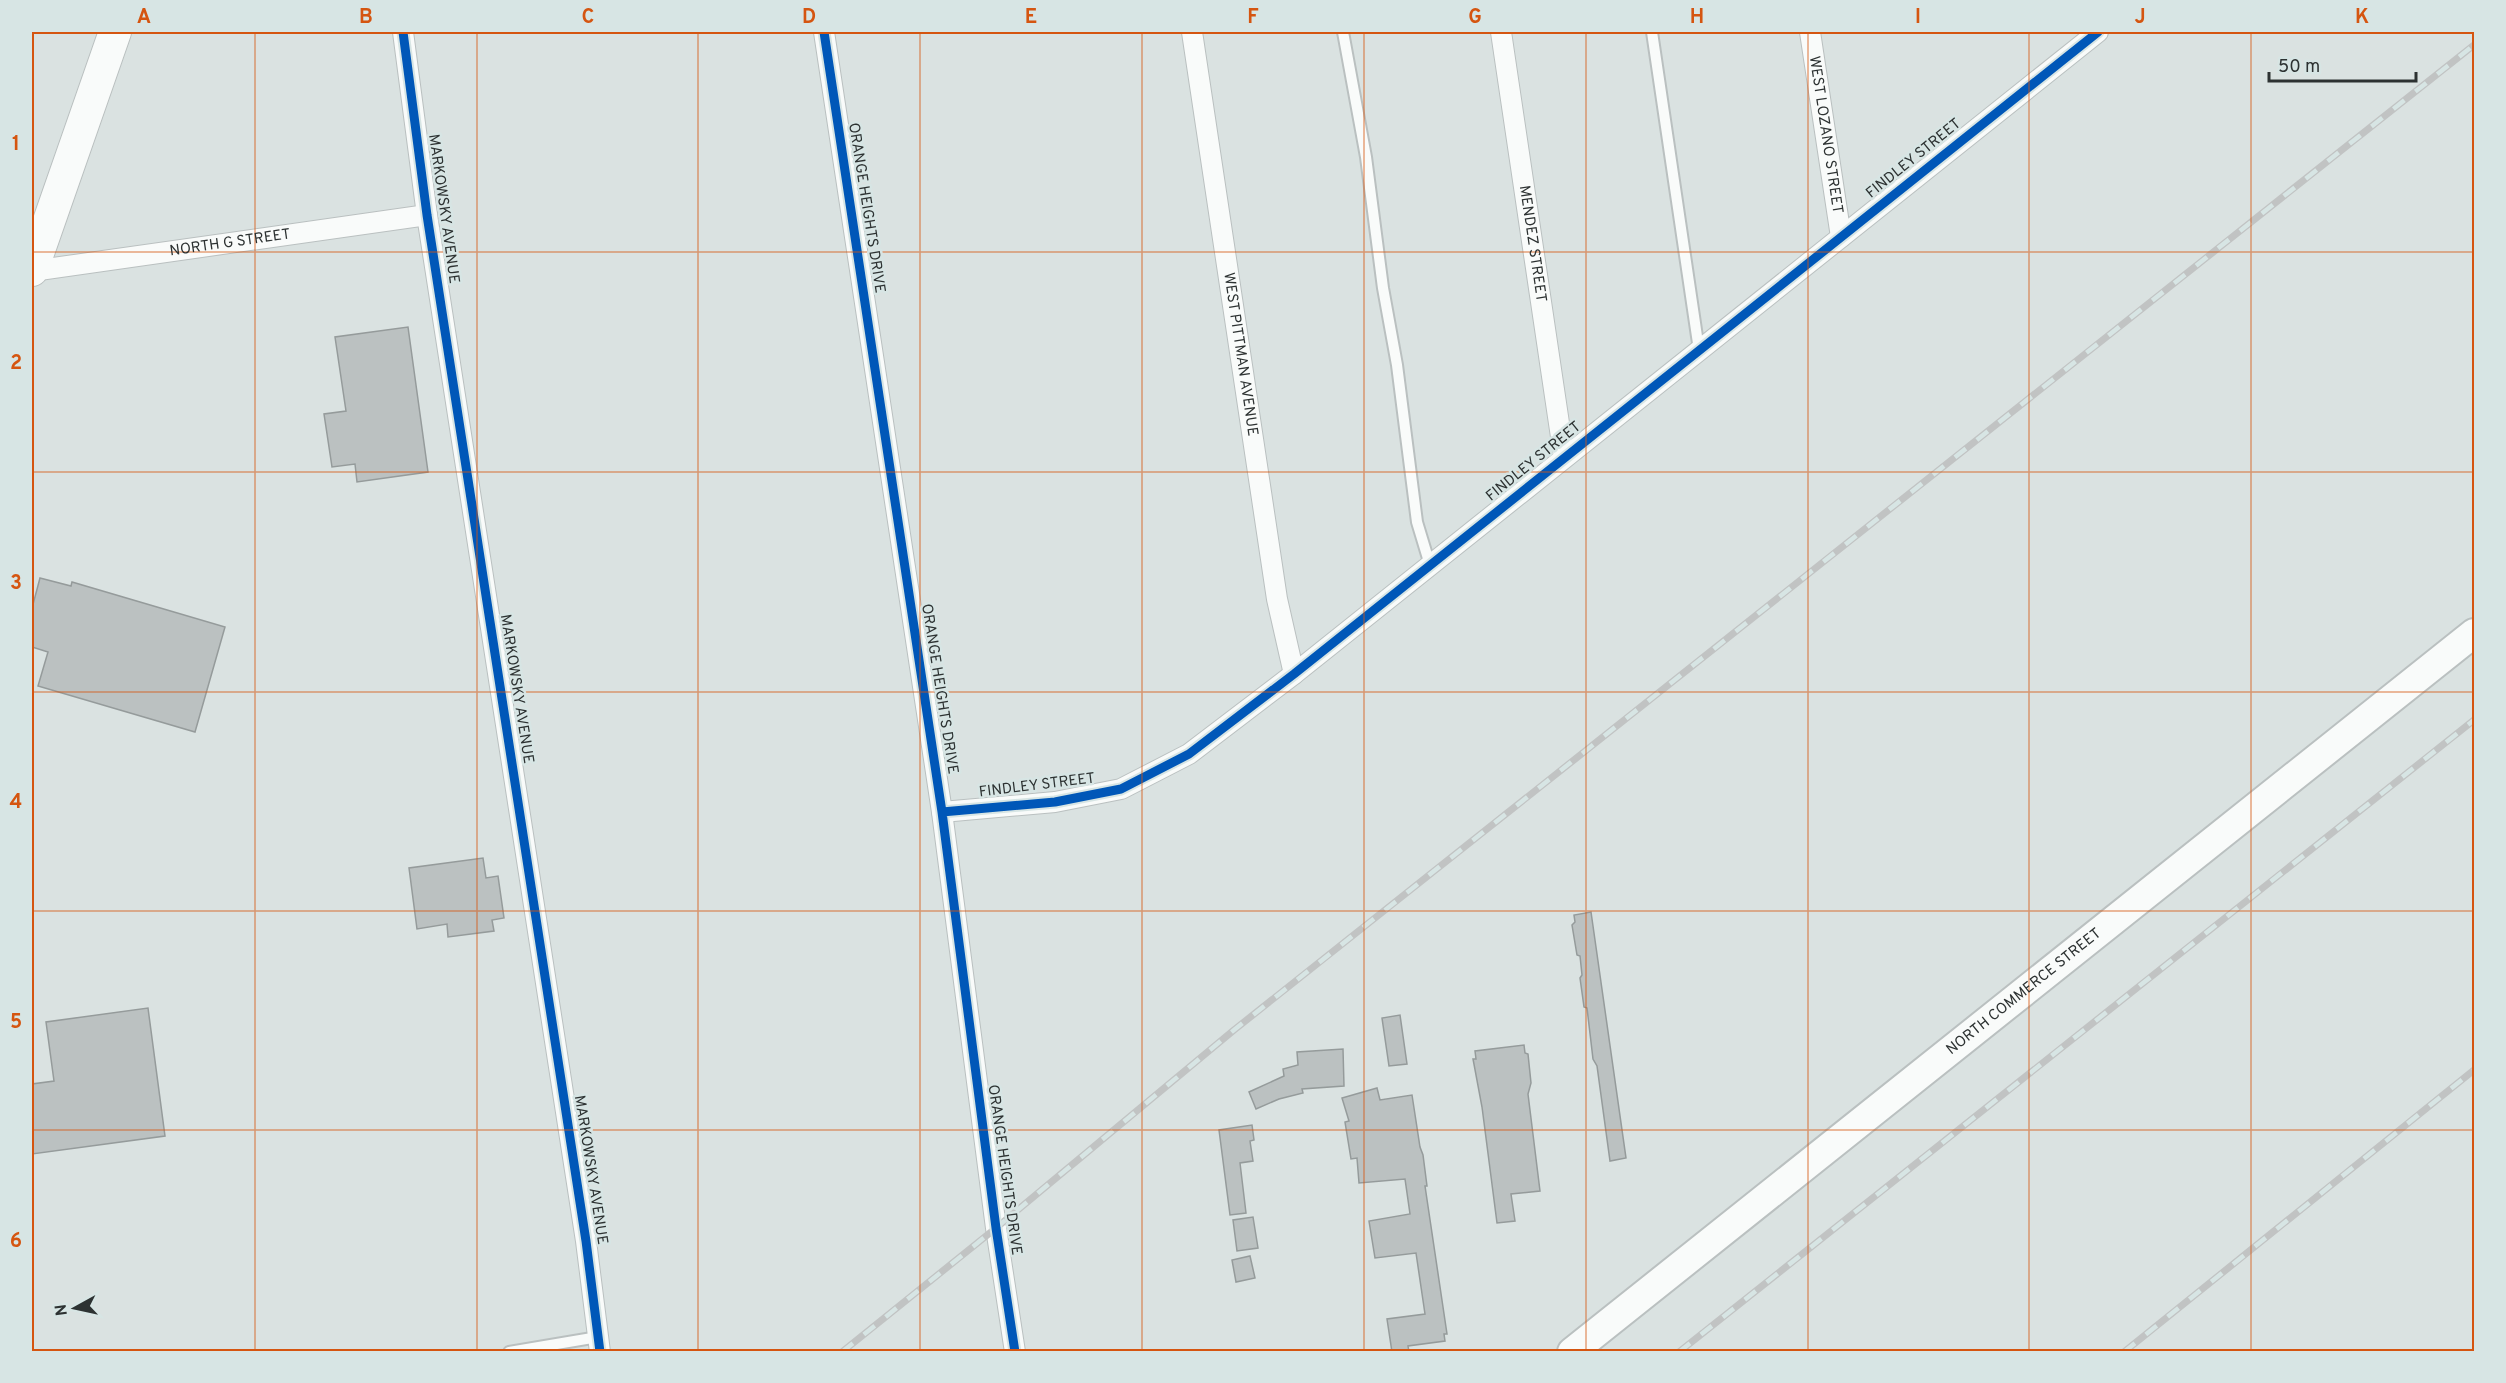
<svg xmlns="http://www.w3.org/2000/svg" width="2506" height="1383" font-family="Overpass,sans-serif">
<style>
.building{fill:#bbc1c1;stroke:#959b9b;stroke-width:1.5}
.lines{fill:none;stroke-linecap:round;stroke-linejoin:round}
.lane-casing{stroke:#bac0c0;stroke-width:14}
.street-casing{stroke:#bac0c0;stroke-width:22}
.secondary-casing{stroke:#bac0c0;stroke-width:32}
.primary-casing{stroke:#bac0c0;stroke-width:34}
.lane{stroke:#f9fbfa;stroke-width:10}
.street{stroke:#f9fbfa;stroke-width:20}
.secondary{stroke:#f9fbfa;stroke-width:28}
.primary{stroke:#f9fbfa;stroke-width:32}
.rail-casing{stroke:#c1c3c3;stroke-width:7}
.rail{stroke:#d7e5e4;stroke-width:4.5;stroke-dasharray:14;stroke-linecap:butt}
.cycleway-casing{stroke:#d7e5e4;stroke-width:13}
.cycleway{stroke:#0057b8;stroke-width:9}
.grid{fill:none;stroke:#d55510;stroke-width:1.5;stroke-opacity:0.55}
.labels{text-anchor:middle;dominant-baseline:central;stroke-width:5;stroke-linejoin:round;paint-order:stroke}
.street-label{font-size:15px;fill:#2d3232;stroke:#d7e5e4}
.neatline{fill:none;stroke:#d55510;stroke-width:2}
.grid-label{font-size:20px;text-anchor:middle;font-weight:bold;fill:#d55510}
</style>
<rect width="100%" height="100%" fill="#dae2e1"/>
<!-- building -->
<path class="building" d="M 408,327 L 428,472 L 357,482 L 355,464 L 332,467 L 324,414 L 346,411 L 335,337 Z
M 40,578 L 71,586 L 72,582 L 225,627 L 195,732 L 38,686 L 48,652 L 32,647 L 32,608 Z
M 483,858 L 486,878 L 498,876 L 504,918 L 492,920 L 494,931 L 448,937 L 447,924 L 417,929 L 409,868 Z
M 1591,912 L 1626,1158 L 1610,1161 L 1597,1066 L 1593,1059 L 1587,1008 L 1584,1007 L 1580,978 L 1582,975 L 1580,956 L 1577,955 L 1572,925 L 1575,922 L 1574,915 Z
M 148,1008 L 165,1136 L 32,1154 L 32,1084 L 54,1081 L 46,1022 Z
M 1400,1015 L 1407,1064 L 1389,1066 L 1382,1018 Z
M 1524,1045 L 1525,1053 L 1528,1054 L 1531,1083 L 1528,1094 L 1540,1191 L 1511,1194 L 1515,1221 L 1497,1223 L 1482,1107 L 1473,1059 L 1476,1059 L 1475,1051 Z
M 1343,1049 L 1344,1086 L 1302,1089 L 1303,1093 L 1279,1099 L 1256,1109 L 1249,1092 L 1284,1076 L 1283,1069 L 1298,1065 L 1297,1052 Z
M 1377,1088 L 1380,1100 L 1412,1095 L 1420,1147 L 1423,1155 L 1427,1186 L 1425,1186 L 1447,1334 L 1444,1334 L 1445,1341 L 1408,1346 L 1409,1352 L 1392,1352 L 1387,1319 L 1425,1314 L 1416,1253 L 1375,1258 L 1369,1221 L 1410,1214 L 1405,1179 L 1359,1183 L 1357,1158 L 1351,1159 L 1345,1122 L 1349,1121 L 1342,1098 Z
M 1252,1125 L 1254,1140 L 1250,1141 L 1253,1161 L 1240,1163 L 1246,1213 L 1230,1215 L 1219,1130 Z
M 1253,1217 L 1258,1248 L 1237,1251 L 1233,1220 Z
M 1250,1256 L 1255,1278 L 1236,1282 L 1232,1260 Z"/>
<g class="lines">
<defs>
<path id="lane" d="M 1343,32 L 1366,157 L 1383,288 L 1397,365 L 1417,522 L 1430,565
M 1652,32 L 1699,350
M 509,1352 L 598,1337"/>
<g id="street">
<path d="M 403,32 L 427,215 L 586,1241 L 600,1352"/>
<path d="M 824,32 L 942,812 L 996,1228 L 1015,1352"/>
<path id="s1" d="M 1192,32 L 1277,599 L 1294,674"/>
<path id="s2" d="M 1501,32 L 1564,457"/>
<path id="s3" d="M 1810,32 L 1841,237"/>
<path id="s4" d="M 32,271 L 427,215"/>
<path d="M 942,812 L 1055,802 L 1121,789 L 1189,754 L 1294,674 L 2098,32"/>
</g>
<g id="secondary">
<path id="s5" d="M 1572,1352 L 2474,633"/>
</g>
<path id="primary" d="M 32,270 L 115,32"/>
</defs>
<!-- lane casing -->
<use href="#lane" class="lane-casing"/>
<!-- street casing -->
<use href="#street" class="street-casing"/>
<!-- secondary casing -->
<use href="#secondary" class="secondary-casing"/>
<!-- primary casing -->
<use href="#primary" class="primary-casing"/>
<!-- lane -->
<use href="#lane" class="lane"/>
<!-- street -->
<use href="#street" class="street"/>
<!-- secondary -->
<use href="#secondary" class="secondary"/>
<!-- primary -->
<use href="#primary" class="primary"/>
<defs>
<path id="rail" d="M 842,1352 L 996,1228 L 1234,1030 L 2474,45
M 1679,1352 L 2474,720
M 2124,1352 L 2474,1070"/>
</defs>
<!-- rail casing -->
<use href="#rail" class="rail-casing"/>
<!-- rail -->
<use href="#rail" class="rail"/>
<defs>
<path id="cycleway" d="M 403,32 L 427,215 L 586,1241 L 600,1352
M 824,32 L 942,812 L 996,1228 L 1015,1352
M 942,812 L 1055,802 L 1121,789 L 1189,754 L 1294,674 L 2098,32"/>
</defs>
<!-- cycleway casing -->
<use href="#cycleway" class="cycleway-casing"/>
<!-- cycleway -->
<use href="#cycleway" class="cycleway"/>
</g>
<!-- grid -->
<path class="grid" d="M 255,32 L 255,1352M 477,32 L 477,1352M 698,32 L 698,1352M 920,32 L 920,1352M 1142,32 L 1142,1352M 1364,32 L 1364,1352M 1586,32 L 1586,1352M 1808,32 L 1808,1352M 2029,32 L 2029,1352M 2251,32 L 2251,1352M 32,252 L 2474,252M 32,472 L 2474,472M 32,692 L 2474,692M 32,911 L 2474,911M 32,1130 L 2474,1130"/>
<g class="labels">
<!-- street labels -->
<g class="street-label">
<text stroke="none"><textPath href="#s3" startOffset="104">WEST LOZANO STREET</textPath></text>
<text transform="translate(1914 159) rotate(-39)">FINDLEY STREET</text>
<text transform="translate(866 208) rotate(81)">ORANGE HEIGHTS DRIVE</text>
<text transform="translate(443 209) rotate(82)">MARKOWSKY AVENUE</text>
<text stroke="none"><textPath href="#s4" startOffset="200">NORTH G STREET</textPath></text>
<text stroke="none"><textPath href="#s2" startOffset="214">MENDEZ STREET</textPath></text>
<text stroke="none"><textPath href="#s1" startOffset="326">WEST PITTMAN AVENUE</textPath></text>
<text transform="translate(1534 462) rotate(-39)">FINDLEY STREET</text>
<text transform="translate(516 689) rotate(81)">MARKOWSKY AVENUE</text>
<text transform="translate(939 689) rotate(81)">ORANGE HEIGHTS DRIVE</text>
<text transform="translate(1037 786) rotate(-7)">FINDLEY STREET</text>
<text stroke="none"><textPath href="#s5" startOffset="578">NORTH COMMERCE STREET</textPath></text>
<text transform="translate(590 1170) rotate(81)">MARKOWSKY AVENUE</text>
<text transform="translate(1004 1170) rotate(82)">ORANGE HEIGHTS DRIVE</text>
</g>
</g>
<!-- border -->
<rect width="2506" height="1383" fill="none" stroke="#d7e5e4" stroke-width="66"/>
<!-- north arrow -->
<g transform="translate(75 1308) rotate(262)" stroke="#d7e5e4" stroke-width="4.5" paint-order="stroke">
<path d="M0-4.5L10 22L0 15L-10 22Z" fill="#2d3232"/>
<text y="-9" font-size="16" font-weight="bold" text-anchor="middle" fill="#2d3232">N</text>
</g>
<!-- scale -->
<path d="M2269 72v9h147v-9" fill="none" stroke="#2d3232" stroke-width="3"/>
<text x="2278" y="72" font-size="18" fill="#2d3232" stroke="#d7e5e4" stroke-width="4.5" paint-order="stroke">50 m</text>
<rect x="33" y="33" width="2440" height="1317" class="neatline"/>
<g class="grid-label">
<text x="144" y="23">A</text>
<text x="366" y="23">B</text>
<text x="588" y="23">C</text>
<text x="809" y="23">D</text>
<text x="1031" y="23">E</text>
<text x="1253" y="23">F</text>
<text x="1475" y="23">G</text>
<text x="1697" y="23">H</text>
<text x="1918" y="23">I</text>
<text x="2140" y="23">J</text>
<text x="2362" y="23">K</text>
<text x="16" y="150">1</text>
<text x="16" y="369">2</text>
<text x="16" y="589">3</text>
<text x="16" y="808">4</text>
<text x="16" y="1028">5</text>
<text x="16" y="1247">6</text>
</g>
</svg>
